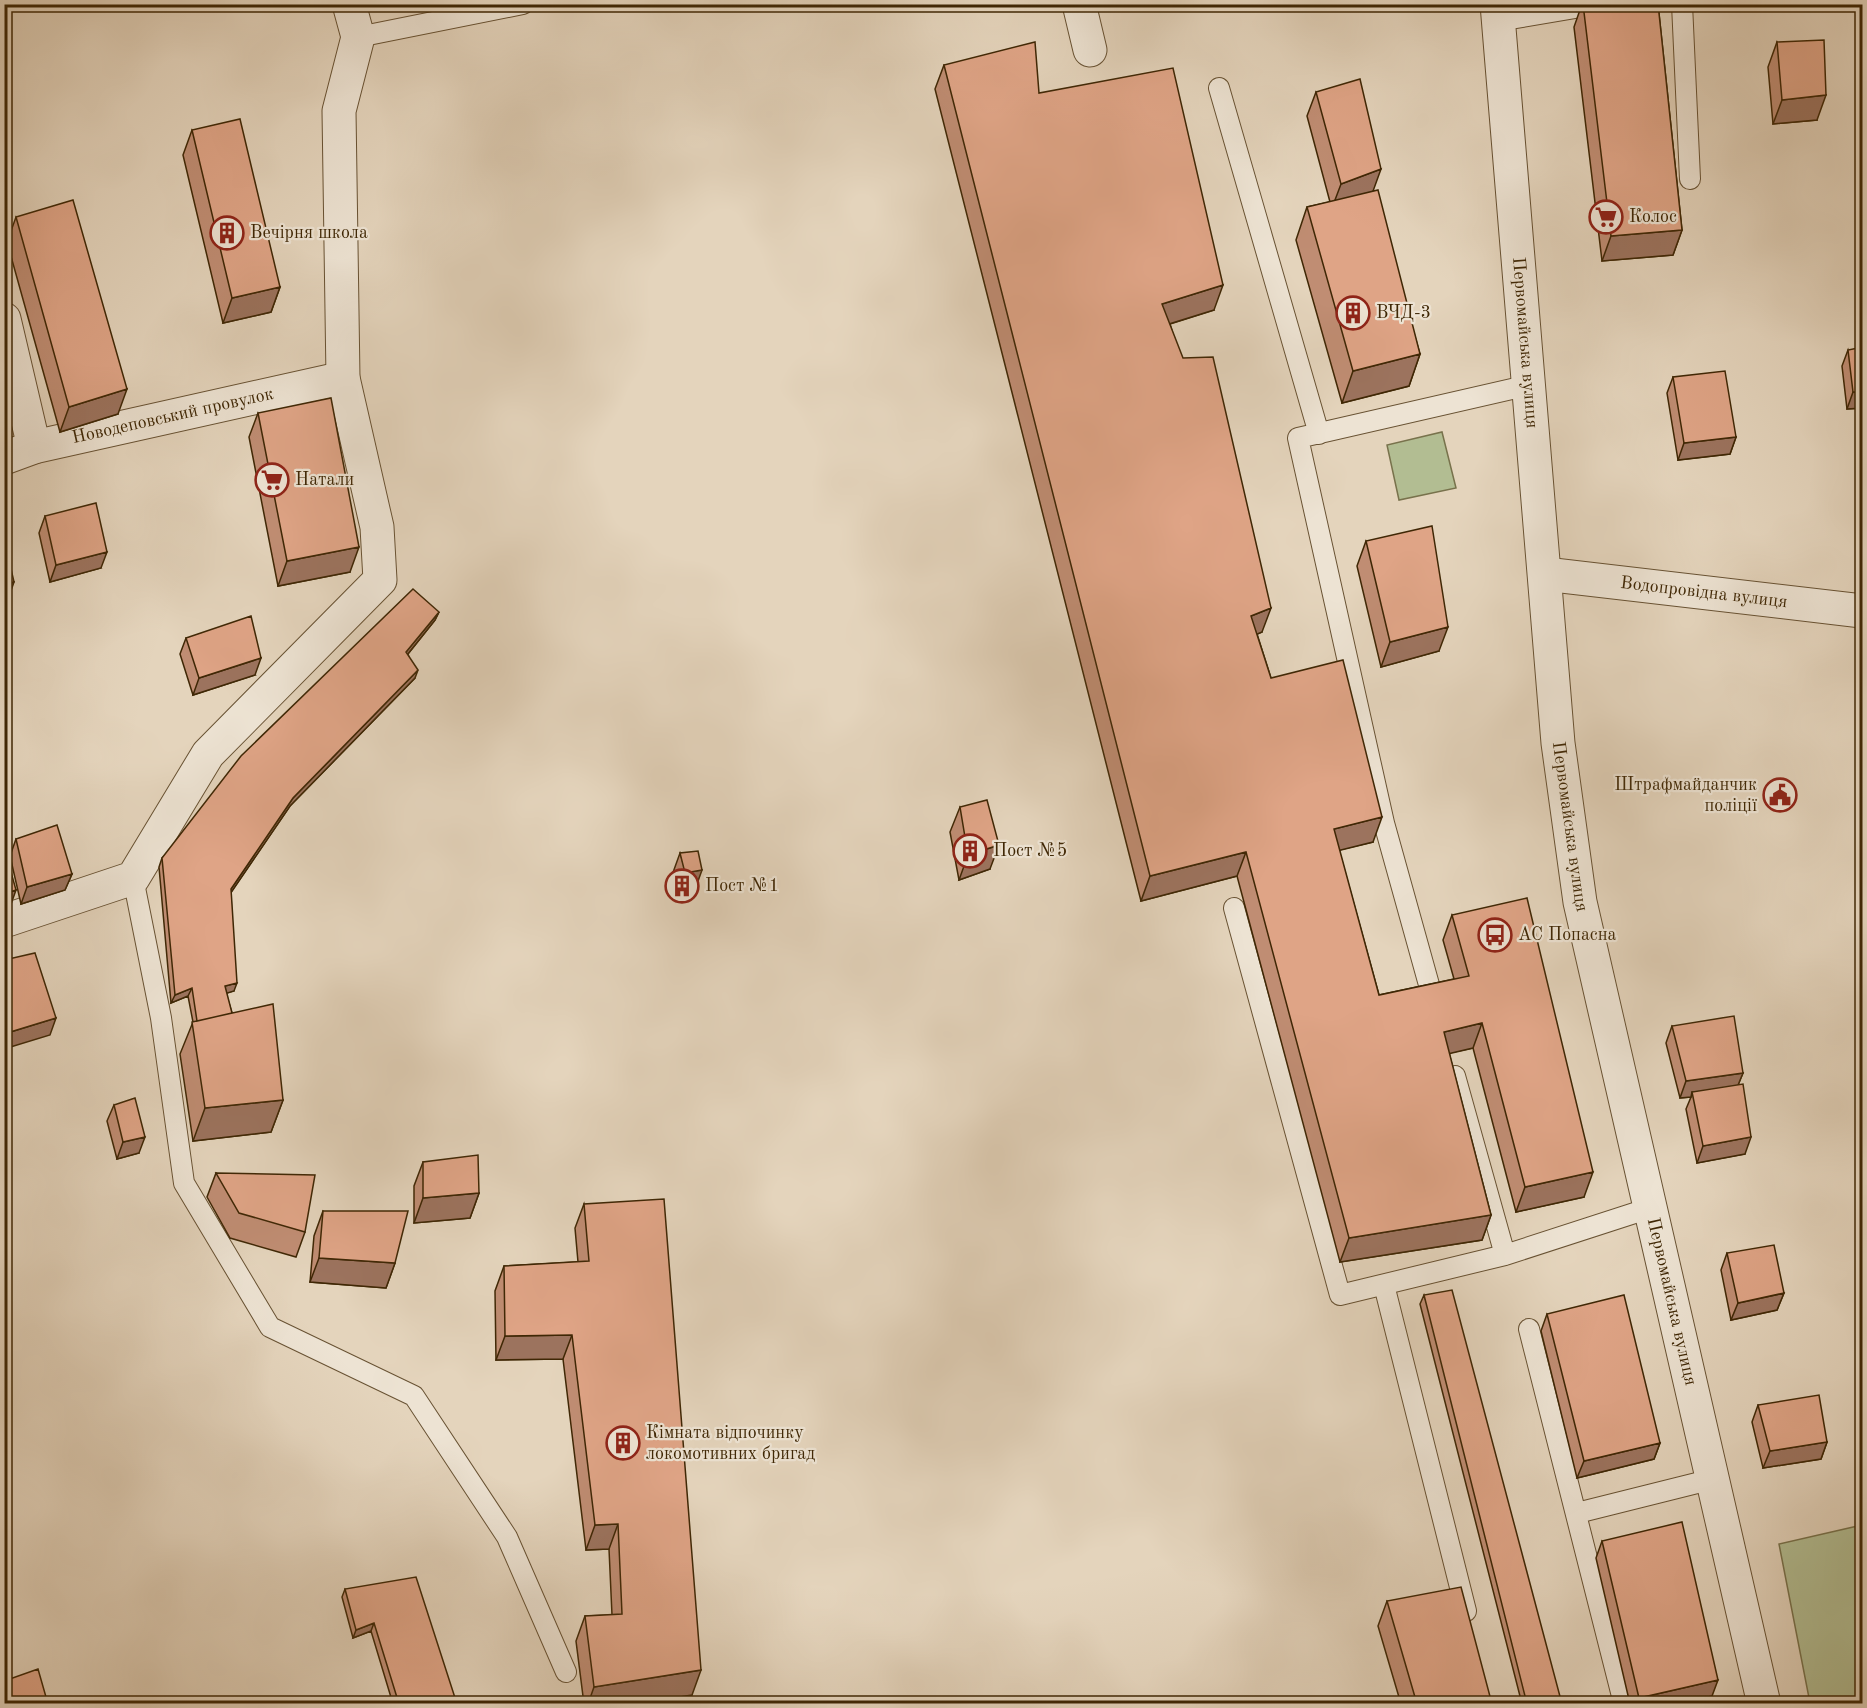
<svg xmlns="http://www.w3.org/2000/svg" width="1867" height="1708" font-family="'Old Standard TT',serif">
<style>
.green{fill:#b2bd92;stroke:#78724c;stroke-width:1.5}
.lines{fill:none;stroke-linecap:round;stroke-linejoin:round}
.service-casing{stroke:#685233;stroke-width:22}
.minor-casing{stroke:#685233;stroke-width:35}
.tertiary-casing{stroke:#685233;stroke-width:35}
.service{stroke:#ede3d3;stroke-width:20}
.minor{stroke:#ede3d3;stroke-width:33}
.tertiary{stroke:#ede3d3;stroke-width:33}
.wall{fill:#c08d73;stroke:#3f2705;stroke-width:1.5}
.shaded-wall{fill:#9c735e;stroke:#3f2705;stroke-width:1.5}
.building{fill:#dfa486;stroke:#3f2705;stroke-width:1.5}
.labels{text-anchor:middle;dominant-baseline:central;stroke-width:4.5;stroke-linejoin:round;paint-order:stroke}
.poi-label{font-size:18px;fill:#3f2705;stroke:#ede3d3;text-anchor:start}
.street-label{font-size:18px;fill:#3f2705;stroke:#ede3d3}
</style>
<rect width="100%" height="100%" fill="#e4d4bc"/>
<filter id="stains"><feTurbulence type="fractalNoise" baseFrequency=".00333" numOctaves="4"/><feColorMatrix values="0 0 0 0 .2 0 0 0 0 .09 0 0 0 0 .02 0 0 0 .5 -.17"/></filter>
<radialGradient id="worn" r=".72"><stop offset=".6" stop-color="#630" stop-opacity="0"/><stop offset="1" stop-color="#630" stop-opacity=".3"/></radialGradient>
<!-- green -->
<path class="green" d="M 1442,432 L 1456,488 L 1399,500 L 1387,445 Z
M 1862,1525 L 1862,1703 L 1810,1703 L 1779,1544 Z"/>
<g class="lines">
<defs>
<path id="service" d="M 1682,4 L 1690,179
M 1498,21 L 1599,4
M 358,37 L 523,4
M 1219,88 L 1319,434
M 133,878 L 161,1018 L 184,1183 L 270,1327 L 414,1396 L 507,1537 L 566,1672
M 1234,908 L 1340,1295 L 1505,1255 L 1650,1208
M 1436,1010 L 1384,823 L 1298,438 L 1529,385
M 1455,1076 L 1505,1255
M 1384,1285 L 1466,1611
M 1529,1329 L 1624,1704
M 1577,1513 L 1713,1479"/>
<g id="minor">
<path d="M 1079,4 L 1090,50"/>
<path d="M 4,319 L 34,447"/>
<path id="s1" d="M 4,458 L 34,447 L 343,378"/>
<path id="s2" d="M 1545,574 L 1862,611"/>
<path d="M 4,921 L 133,878 L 208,754 L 380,580 L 377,527 L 343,378 L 339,111 L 358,37 L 349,4"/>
</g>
<g id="tertiary">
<path id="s3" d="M 1497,4 L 1558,743 L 1580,902 L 1764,1704"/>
</g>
</defs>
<!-- service casing -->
<use href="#service" class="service-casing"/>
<!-- minor casing -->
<use href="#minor" class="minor-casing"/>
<!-- tertiary casing -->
<use href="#tertiary" class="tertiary-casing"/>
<!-- service -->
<use href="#service" class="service"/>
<!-- minor -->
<use href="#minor" class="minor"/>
<!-- tertiary -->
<use href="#tertiary" class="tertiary"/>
</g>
<!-- wall -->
<path class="wall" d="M 1582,4 L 1658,4 L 1682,230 L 1673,255 L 1602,261 L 1574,27 Z
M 1777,42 L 1817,120 L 1773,124 L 1768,67 Z
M 944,65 L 1039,93 L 1214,310 L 1170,324 L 1262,632 L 1257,634 L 1271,678 L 1373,842 L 1339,850 L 1379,995 L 1454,979 L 1443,940 L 1452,915 L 1584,1197 L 1516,1212 L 1473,1048 L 1449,1053 L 1491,1215 L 1482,1240 L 1340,1262 L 1237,876 L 1141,901 L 935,89 Z
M 1316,92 L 1373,191 L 1420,354 L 1409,386 L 1342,403 L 1296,240 L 1307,207 L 1330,202 L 1307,116 Z
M 192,130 L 280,287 L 271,312 L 223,323 L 183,155 Z
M 16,217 L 118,414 L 60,432 L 7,242 Z
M 1848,350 L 1863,408 L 1847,409 L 1842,366 Z
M 1673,377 L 1736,437 L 1730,454 L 1678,460 L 1667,393 Z
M 258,413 L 350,572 L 278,586 L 249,437 Z
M 45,516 L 101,568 L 50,582 L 39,533 Z
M 1366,541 L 1439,651 L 1381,667 L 1357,566 Z
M 439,612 L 435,620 L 408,654 L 415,678 L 290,806 L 231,892 L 234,991 L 226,993 L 232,1013 L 283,1100 L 271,1132 L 193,1141 L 180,1054 L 193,1022 L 188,996 L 171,1003 L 159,867 L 162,858 Z
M 186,638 L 255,675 L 193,695 L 180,654 Z
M 960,807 L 990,869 L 959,880 L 950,832 Z
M 16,839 L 72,874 L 65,890 L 21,904 L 10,856 Z
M 680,853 L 693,895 L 676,898 L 671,878 Z
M 1672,1026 L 1743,1073 L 1738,1085 L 1745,1154 L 1697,1163 L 1686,1109 L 1691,1097 L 1680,1098 L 1666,1043 Z
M 114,1105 L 139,1153 L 117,1159 L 107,1121 Z
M 423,1162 L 479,1193 L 470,1218 L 414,1223 L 414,1186 Z
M 216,1173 L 305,1232 L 296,1257 L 230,1238 L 207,1197 Z
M 584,1204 L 692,1695 L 637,1704 L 584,1704 L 576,1641 L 585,1616 L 612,1615 L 609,1549 L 586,1550 L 563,1359 L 496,1360 L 495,1291 L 504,1266 L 578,1262 L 575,1228 Z
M 323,1211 L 395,1263 L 386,1288 L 310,1282 L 314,1236 Z
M 1727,1253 L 1784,1293 L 1777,1310 L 1731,1320 L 1721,1270 Z
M 1424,1295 L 1562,1704 L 1522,1704 L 1420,1304 Z
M 1547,1314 L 1660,1443 L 1654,1459 L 1577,1478 L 1541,1331 Z
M 1758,1405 L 1827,1442 L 1821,1459 L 1763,1468 L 1752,1422 Z
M 1602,1541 L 1712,1696 L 1682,1704 L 1630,1704 L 1596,1558 Z
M 345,1589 L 457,1704 L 393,1704 L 371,1631 L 353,1638 L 342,1597 Z
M 1387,1601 L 1492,1704 L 1401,1704 L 1378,1626 Z"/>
<!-- shaded-wall -->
<path class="shaded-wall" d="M 1826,95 L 1817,120 L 1773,124 L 1782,100 Z
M 1381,169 L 1372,194 L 1332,208 L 1341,184 Z
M 1682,230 L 1673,255 L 1602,261 L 1611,236 Z
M 1223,285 L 1214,310 L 1153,329 L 1162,304 Z
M 280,287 L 271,312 L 223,323 L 232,298 Z
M 1420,354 L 1409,386 L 1342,403 L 1353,371 Z
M 127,389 L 118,414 L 60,432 L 69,407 Z
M 1853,392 L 1863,392 L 1863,408 L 1847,409 Z
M 1736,437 L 1730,454 L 1678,460 L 1684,443 Z
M 359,547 L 350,572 L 278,586 L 287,561 Z
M 107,552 L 101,568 L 50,582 L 56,565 Z
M 14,582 L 8,599 L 4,600 L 4,584 Z
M 1271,608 L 1262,632 L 1242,641 L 1251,616 Z
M 439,612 L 435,620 L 403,660 L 406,652 Z
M 1448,627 L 1439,651 L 1381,667 L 1390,642 Z
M 261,658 L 255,675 L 193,695 L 199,678 Z
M 418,670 L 415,678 L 290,806 L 228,897 L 231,889 L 293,798 Z
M 1382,817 L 1373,842 L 1325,854 L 1334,829 Z
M 999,845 L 990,869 L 959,880 L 968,855 Z
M 1246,852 L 1237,876 L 1141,901 L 1150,876 Z
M 702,870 L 693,895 L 676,898 L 685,873 Z
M 72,874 L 65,890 L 21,904 L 27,887 Z
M 16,890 L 10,907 L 4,909 L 4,894 Z
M 237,983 L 234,991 L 221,995 L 225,986 Z
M 192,988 L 188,996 L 171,1003 L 175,995 Z
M 56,1018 L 50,1035 L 4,1049 L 4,1039 L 7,1033 Z
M 1482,1023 L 1473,1048 L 1435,1057 L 1444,1032 Z
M 1743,1073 L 1736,1090 L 1692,1092 L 1691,1097 L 1680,1098 L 1686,1081 Z
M 283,1100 L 271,1132 L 193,1141 L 205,1108 Z
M 145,1137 L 139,1153 L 117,1159 L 123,1142 Z
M 1751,1137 L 1745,1154 L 1697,1163 L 1703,1146 Z
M 1593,1172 L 1584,1197 L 1516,1212 L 1525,1187 Z
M 479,1193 L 470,1218 L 414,1223 L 423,1198 Z
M 1491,1215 L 1482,1240 L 1340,1262 L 1349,1238 Z
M 319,1258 L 395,1263 L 386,1288 L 310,1282 Z
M 1784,1293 L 1777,1310 L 1731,1320 L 1738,1303 Z
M 572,1335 L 563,1359 L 496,1360 L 505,1336 Z
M 1827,1442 L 1821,1459 L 1763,1468 L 1770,1451 Z
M 1660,1443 L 1654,1459 L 1577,1478 L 1584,1461 Z
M 618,1524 L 609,1549 L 586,1550 L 595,1525 Z
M 374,1623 L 371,1631 L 353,1638 L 356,1630 Z
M 701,1670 L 692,1695 L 637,1704 L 588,1704 L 594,1687 Z
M 1718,1680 L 1712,1696 L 1682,1704 L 1637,1704 L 1639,1698 Z"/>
<!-- building -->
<path class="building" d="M 1583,4 L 1658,4 L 1682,230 L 1611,236 Z
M 1824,40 L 1826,95 L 1782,100 L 1777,42 Z
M 1035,42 L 1039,93 L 1173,68 L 1223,285 L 1162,304 L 1183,358 L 1213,357 L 1271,608 L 1251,616 L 1271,678 L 1343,660 L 1382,817 L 1334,829 L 1379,995 L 1469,976 L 1452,915 L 1527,898 L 1593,1172 L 1525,1187 L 1482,1023 L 1444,1032 L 1491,1215 L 1349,1238 L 1246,852 L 1150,876 L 944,65 Z
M 1360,79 L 1381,169 L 1341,184 L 1316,92 Z
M 240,119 L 280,287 L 232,298 L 192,130 Z
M 1378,190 L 1420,354 L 1353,371 L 1307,207 Z
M 73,200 L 127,389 L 69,407 L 16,217 Z
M 1863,347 L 1863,392 L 1853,392 L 1848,350 Z
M 1725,371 L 1736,437 L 1684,443 L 1673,377 Z
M 331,398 L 359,547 L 287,561 L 258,413 Z
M 96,503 L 107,552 L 56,565 L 45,516 Z
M 1432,526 L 1448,627 L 1390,642 L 1366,541 Z
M 4,539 L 14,582 L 4,584 Z
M 413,589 L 439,612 L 406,652 L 418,670 L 293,798 L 231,889 L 237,983 L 225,986 L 232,1013 L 197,1021 L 192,988 L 175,995 L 162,858 L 241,756 Z
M 251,616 L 261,658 L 199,678 L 186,638 Z
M 987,800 L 999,845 L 968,855 L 960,807 Z
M 57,825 L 72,874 L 27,887 L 16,839 Z
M 4,847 L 16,890 L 4,894 Z
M 698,851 L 702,870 L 685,873 L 680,853 Z
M 35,953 L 56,1018 L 7,1033 L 4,1025 L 4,960 Z
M 273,1004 L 283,1100 L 205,1108 L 192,1022 Z
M 1734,1016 L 1743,1073 L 1686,1081 L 1672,1026 Z
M 1743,1084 L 1751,1137 L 1703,1146 L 1692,1092 Z
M 135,1098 L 145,1137 L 123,1142 L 114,1105 Z
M 478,1155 L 479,1193 L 423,1198 L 423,1162 Z
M 216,1173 L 315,1175 L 305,1232 L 239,1213 Z
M 664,1199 L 701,1670 L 594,1687 L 585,1616 L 622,1614 L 618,1524 L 595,1525 L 572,1335 L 505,1336 L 504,1266 L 589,1261 L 584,1204 Z
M 323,1211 L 408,1211 L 395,1263 L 319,1258 Z
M 1774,1245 L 1784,1293 L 1738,1303 L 1727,1253 Z
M 1452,1290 L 1562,1704 L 1527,1704 L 1424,1295 Z
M 1624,1295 L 1660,1443 L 1584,1461 L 1547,1314 Z
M 1819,1395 L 1827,1442 L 1770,1451 L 1758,1405 Z
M 1682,1522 L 1718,1680 L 1639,1698 L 1602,1541 Z
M 416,1577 L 457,1704 L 399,1704 L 374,1623 L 356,1630 L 345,1589 Z
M 1461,1587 L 1492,1704 L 1417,1704 L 1387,1601 Z
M 38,1669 L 48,1704 L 4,1704 L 4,1681 Z"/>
<!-- icons -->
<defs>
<symbol id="supermarket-ring" viewBox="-11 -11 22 22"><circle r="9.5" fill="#ede3d3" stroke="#8f2418" stroke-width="1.5"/><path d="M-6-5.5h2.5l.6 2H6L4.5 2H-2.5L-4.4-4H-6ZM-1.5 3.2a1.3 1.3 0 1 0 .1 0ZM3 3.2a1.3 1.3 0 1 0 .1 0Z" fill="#8f2418"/></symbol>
<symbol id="building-ring" viewBox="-11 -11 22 22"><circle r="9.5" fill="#ede3d3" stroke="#8f2418" stroke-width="1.5"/><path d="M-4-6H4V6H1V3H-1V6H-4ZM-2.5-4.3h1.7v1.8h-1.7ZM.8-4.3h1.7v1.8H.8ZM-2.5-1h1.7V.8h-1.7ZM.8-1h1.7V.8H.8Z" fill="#8f2418"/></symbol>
<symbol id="civic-ring" viewBox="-11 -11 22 22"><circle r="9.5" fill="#ede3d3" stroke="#8f2418" stroke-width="1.5"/><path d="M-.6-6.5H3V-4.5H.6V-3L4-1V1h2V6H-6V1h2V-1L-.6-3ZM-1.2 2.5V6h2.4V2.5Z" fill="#8f2418"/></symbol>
<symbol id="bus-ring" viewBox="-11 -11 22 22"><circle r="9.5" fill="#ede3d3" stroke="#8f2418" stroke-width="1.5"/><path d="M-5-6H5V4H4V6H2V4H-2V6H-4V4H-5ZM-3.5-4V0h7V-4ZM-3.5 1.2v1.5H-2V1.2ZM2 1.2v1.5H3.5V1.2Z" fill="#8f2418"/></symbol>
</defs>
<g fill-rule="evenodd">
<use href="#supermarket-ring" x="1587" y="198" width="38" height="38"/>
<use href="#building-ring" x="208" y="214" width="38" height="38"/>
<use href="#building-ring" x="1334" y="294" width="38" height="38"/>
<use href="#supermarket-ring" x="253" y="461" width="38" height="38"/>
<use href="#civic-ring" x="1761" y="776" width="38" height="38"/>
<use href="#building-ring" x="951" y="832" width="38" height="38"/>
<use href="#building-ring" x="663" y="867" width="38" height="38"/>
<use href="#bus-ring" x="1476" y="916" width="38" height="38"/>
<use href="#building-ring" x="604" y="1424" width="38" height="38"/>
</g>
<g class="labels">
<!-- poi labels -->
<g class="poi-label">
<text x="1629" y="217">Колос</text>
<text x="250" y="233">Вечірня школа</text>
<text x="1376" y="313">ВЧД-3</text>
<text x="295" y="480">Натали</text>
<text x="1757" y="785" text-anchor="end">Штрафмайданчик<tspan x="1757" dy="21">поліції</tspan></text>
<text x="993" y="851">Пост №5</text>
<text x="705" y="886">Пост №1</text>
<text x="1518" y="935">АС Попасна</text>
<text x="646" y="1433">Кімната відпочинку<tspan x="646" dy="21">локомотивних бригад</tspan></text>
</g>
<!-- street labels -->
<g class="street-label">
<text stroke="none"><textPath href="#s3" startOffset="340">Первомайська вулиця</textPath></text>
<text stroke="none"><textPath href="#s1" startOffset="174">Новодеповський провулок</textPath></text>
<text stroke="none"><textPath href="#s2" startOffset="160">Водопровідна вулиця</textPath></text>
<text stroke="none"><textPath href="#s3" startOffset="826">Первомайська вулиця</textPath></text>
<text stroke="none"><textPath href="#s3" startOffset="1312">Первомайська вулиця</textPath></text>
</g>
</g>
<!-- margin -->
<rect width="1867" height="1708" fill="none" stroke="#e4d4bc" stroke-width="24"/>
<rect x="6" y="6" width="1855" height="1696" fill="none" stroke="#3f2705" stroke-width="3"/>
<rect x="12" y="12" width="1843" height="1684" fill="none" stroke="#3f2705" stroke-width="1.5"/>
<rect width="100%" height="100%" filter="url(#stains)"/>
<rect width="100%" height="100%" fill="url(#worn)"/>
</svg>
